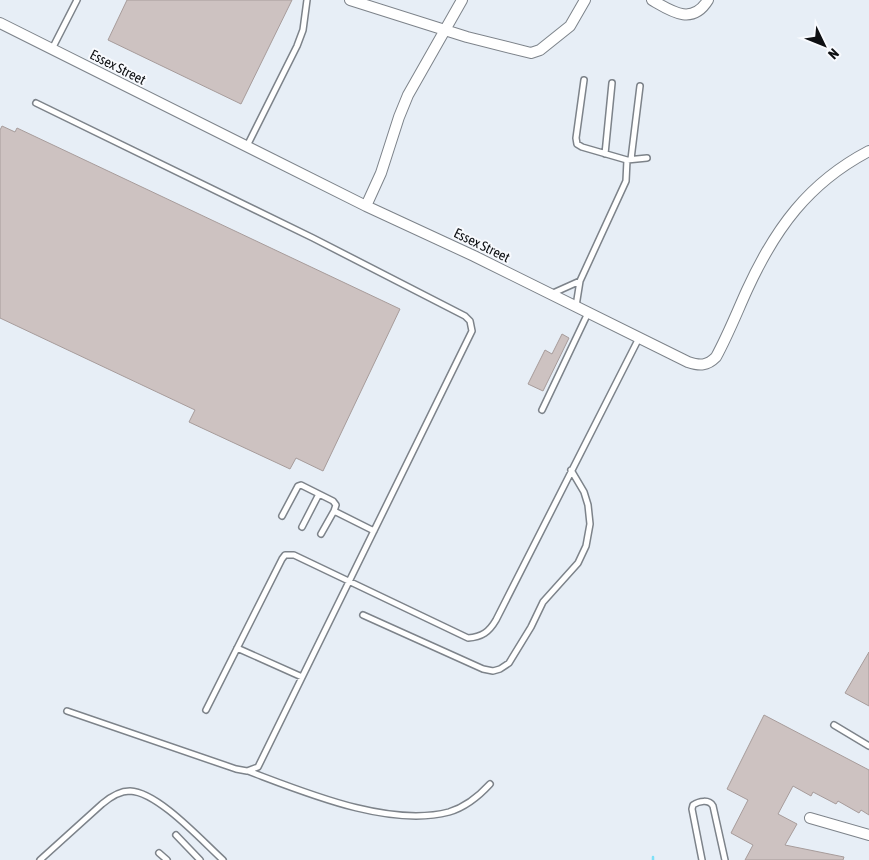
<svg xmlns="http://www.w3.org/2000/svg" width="869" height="860" font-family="'Asap Condensed',sans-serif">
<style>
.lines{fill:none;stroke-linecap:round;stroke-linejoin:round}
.stream{stroke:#7ee0f7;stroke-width:2.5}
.building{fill:#cdc2c1;stroke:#a79c9b}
.lane-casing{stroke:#7d838a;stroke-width:8}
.street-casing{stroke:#7d838a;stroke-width:12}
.lane{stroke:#fff;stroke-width:5}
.street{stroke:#fff;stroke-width:10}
.labels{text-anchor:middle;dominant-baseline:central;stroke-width:4;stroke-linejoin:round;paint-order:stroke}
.street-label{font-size:14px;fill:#0d0f12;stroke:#f8fafe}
</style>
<rect width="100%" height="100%" fill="#e7eef6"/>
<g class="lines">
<!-- stream -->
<path class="stream" d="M 653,857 L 653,860"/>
</g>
<!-- building -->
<path class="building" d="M 127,0 L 292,0 L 241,104 L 108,40 Z
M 2,126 L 15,132 L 17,128 L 400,309 L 323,471 L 296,458 L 290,469 L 189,422 L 195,410 L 0,318 L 0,130 Z
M 562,334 L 569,338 L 543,391 L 528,384 L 545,350 L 552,354 Z
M 869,652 L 869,706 L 845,693 Z
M 764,715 L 869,770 L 869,815 L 861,810 L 859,813 L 838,801 L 836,804 L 813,792 L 811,796 L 793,786 L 778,814 L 797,824 L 785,845 L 844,857 L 843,860 L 745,860 L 753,845 L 731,833 L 748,800 L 727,789 Z"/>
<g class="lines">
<defs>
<path id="lane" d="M 52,49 L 77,0
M 584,80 L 576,138 L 577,144 L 582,147 L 627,160 L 647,158
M 36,103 L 313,238 L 465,316 L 470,321 L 472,331 L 258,767 L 247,771 L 236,769 L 67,711
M 247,146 L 297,46 L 303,30 L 307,0
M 605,154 L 612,83
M 631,159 L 640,86
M 551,294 L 580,281
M 576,306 L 580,281 L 626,181 L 627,160
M 542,410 L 588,313
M 282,516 L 298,486 L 301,485 L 333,501 L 336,505 L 334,511
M 302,527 L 319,494
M 321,534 L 334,511 L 374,531
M 363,615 L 483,669 L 493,671 L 500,669 L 509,663 L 531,627 L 543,602 L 578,563 L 586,546 L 590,524 L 588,505 L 584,492 L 571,470
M 237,648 L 302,677
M 206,710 L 282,559 L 285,555 L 294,555 L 468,638 C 482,637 489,632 496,620 L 639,338
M 834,725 L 869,746
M 248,771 C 304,792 389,828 449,812 C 466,807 479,796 490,784
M 176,835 L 200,860
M 159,853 L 167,860
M 40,860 L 102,804 C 109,798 120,791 130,791 C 158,792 202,841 223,860
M 702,860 L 692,809 L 693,805 C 699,801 709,799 713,806 L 725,860"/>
<path id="street" d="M 350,0 L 467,37 L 531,53 L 540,50 L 570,26 L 585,0
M 652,0 C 671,11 692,26 708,0
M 0,23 L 366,206 L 474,256 L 688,362 C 700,366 707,366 716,357 C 728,335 737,312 747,290 C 775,229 808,183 869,151
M 366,206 L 381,173 L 399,117 L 408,95 L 462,0
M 810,818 L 869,835"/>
</defs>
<!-- lane casing -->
<use href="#lane" class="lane-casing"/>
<!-- street casing -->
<use href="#street" class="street-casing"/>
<!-- lane -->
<use href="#lane" class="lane"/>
<!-- street -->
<use href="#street" class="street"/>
</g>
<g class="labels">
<!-- street labels -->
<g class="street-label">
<text transform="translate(118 67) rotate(27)">Essex Street</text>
<text transform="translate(482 245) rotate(26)">Essex Street</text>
</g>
</g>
<!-- north arrow -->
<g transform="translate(824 45) rotate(133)" stroke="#f8fafe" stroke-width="4" paint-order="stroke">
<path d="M0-4L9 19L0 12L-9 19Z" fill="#0d0f12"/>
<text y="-8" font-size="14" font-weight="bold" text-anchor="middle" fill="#0d0f12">N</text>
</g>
</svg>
